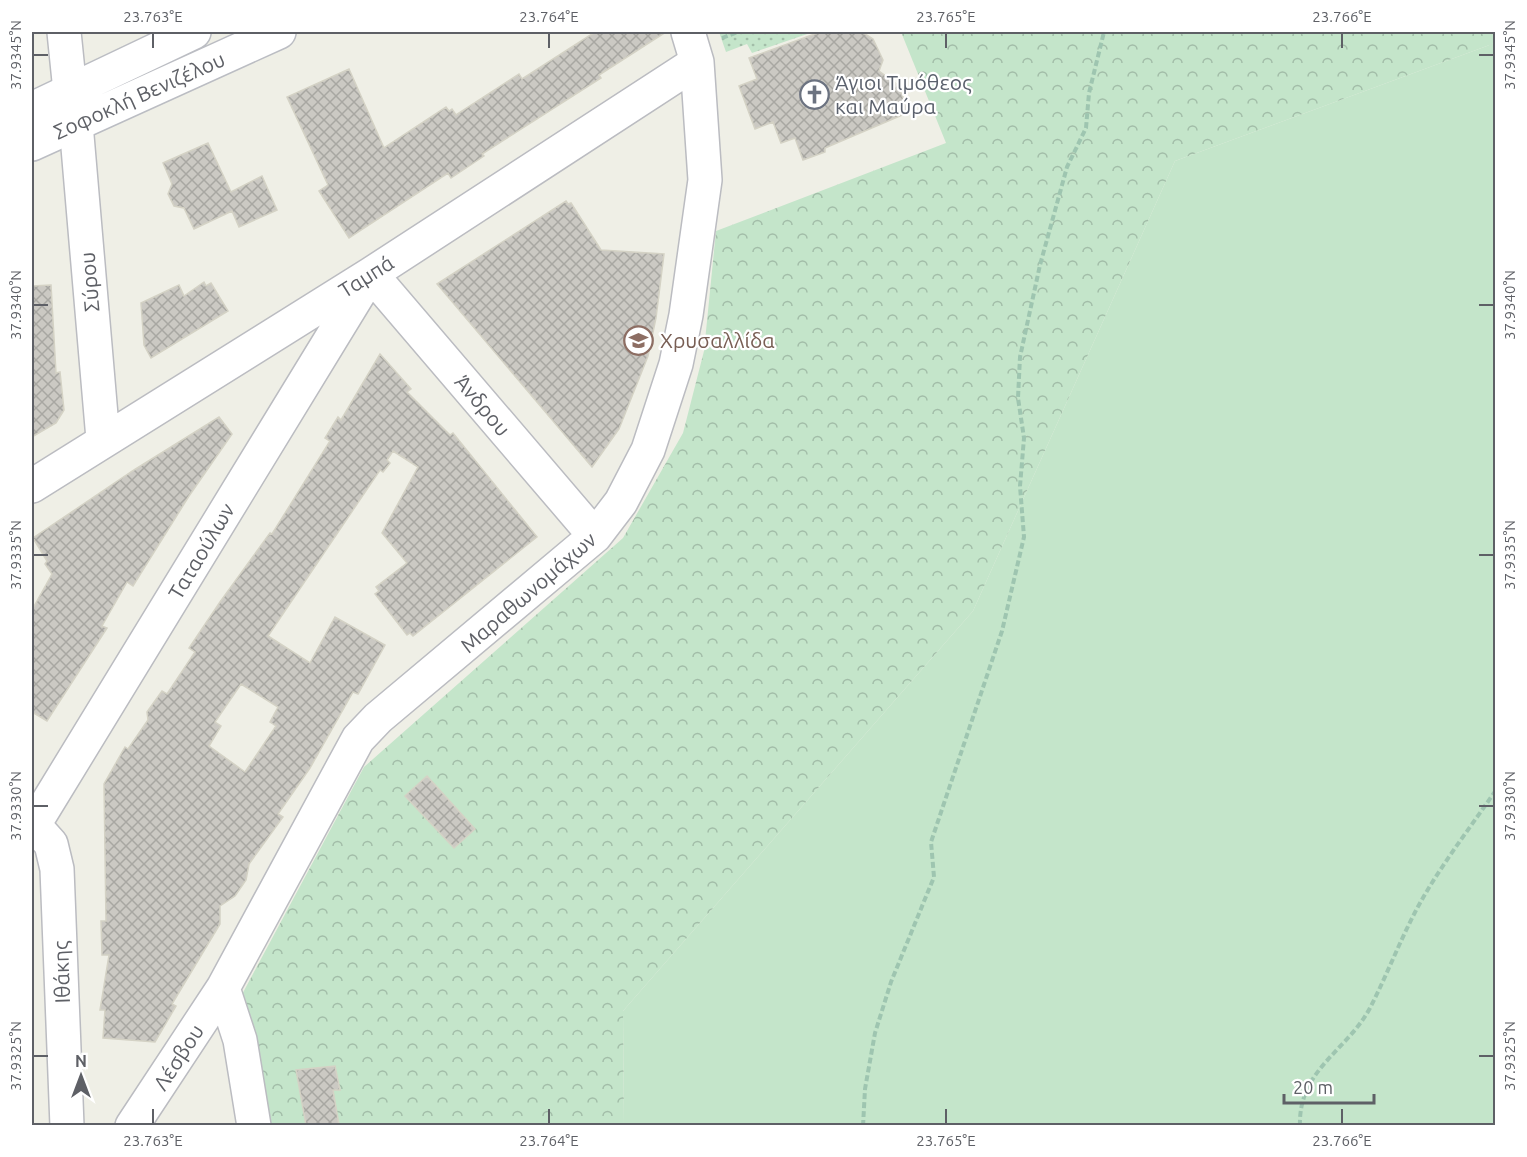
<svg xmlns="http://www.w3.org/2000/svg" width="1527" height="1157" font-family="Ubuntu,sans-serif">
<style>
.grass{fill:#c4e5ca}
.forest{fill:url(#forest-crowns)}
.park{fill:url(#park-dots)}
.building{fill:url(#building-cross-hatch);stroke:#d4d2c5;stroke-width:1.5;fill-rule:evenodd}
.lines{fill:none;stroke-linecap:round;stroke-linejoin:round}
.street-casing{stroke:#bbbcc1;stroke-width:36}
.secondary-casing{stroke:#bbbdc3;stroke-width:36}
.path{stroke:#9ec5b0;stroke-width:4;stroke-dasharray:6 3;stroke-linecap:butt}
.street{stroke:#fff;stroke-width:33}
.secondary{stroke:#fff;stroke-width:33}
.ticks{fill:none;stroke:#5e6066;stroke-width:2}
.labels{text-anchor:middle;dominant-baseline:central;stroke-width:4.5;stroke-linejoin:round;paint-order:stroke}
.worship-label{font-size:21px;fill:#5b616d;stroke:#fff;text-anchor:start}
.street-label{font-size:21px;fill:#5e6066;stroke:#fff}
.education-label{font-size:21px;fill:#785e54;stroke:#fff;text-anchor:start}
.neatline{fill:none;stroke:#5e6066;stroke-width:2}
.ticks-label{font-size:15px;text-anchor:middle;fill:#5e6066}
</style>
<defs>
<pattern id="forest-crowns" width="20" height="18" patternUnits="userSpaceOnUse" patternTransform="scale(1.5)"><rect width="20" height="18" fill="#c4e5ca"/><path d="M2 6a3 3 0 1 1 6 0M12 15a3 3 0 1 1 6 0" fill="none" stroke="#a2bda8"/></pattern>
<pattern id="park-dots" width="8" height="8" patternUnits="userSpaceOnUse" patternTransform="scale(1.5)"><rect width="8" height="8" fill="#c4e5ca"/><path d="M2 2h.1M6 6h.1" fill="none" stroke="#a2bda8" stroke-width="1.8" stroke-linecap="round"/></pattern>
<pattern id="building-cross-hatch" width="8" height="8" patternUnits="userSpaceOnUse" patternTransform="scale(1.5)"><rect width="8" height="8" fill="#cbc9c3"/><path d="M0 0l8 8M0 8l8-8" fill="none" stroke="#a8a7a2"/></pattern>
</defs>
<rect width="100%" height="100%" fill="#efefe6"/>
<!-- grass -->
<path class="grass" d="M 1495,43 L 1495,1125 L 624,1125 L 623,1011 L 973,611 L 1175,161 Z"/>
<!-- forest -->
<path class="forest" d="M 901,32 L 1495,32 L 1495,43 L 1175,161 L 973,611 L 623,1011 L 624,1125 L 268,1125 L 239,1000 L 364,767 L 623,538 L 683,433 L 704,351 L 716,231 L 946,143 Z"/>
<!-- park -->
<path class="park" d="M 719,32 L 813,32 L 752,53 L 747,44 L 726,52 Z"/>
<!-- building -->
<path class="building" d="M 595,32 L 666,32 L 599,75 L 601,78 L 482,154 L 484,156 L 451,178 L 448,173 L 349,238 L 319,191 L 328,185 L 287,97 L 349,69 L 384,148 L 446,107 L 449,111 L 452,109 L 456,115 L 519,74 L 522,79 Z
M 820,32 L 862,32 L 873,39 L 883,60 L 879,71 L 898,85 L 909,112 L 825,148 L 825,152 L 803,160 L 795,138 L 781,143 L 773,122 L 755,129 L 739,86 L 757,79 L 749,58 Z
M 208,143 L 231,192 L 262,176 L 277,210 L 239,227 L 232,211 L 194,229 L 184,208 L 174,206 L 168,194 L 172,184 L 163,163 Z
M 566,201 L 568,204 L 571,203 L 601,250 L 664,254 L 656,318 L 648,356 L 619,429 L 592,467 L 437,284 Z
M 204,282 L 206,286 L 211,283 L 228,311 L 151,358 L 144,345 L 141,303 L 179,285 L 184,296 Z
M 51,285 L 56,373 L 60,372 L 64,410 L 56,423 L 32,437 L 32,286 Z
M 380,354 L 411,389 L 407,392 L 450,435 L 453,433 L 537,537 L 413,636 L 410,633 L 407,635 L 375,594 L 379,591 L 376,587 L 407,563 L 382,533 L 418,467 L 393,451 L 387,460 L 390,463 L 383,472 L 380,470 L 268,636 L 310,663 L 335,617 L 385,645 L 358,694 L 353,692 L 310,768 L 278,814 L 283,817 L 249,864 L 246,880 L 235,896 L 220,906 L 220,924 L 172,1004 L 176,1006 L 155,1042 L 103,1038 L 105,1010 L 100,1010 L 109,955 L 102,955 L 101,921 L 106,921 L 104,784 L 125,747 L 128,749 L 148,720 L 147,712 L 162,691 L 167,694 L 195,652 L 189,648 L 220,602 L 270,533 L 272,534 L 330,441 L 325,438 L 338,417 L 341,420 ZM 241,684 L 278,707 L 270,722 L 276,726 L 245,772 L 209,746 L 221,726 L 215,722 Z
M 219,417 L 232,434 L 189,496 L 133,586 L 127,582 L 102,626 L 107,628 L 47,721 L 32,712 L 32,610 L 52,574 L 45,564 L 47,561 L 33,538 L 134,470 Z
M 427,776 L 475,829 L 454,848 L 405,796 Z
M 335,1066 L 340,1090 L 333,1090 L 339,1125 L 306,1125 L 296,1070 Z"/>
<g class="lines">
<defs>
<path id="street" d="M 64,32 L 70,91 L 76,124 L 103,439
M 371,274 L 595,536
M 32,486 L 371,274 L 697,62
M 34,825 L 51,844 L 57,869 L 67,1126
M 32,828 L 367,280
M 223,988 L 240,1040 L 254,1126
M 132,1126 L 223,988 L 358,739 L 378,718 L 595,536 L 621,502 L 648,450 L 676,364 L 686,315 L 705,180 L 697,62 L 688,32"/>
<path id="secondary" d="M 32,109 L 194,32
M 32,144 L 279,32"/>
</defs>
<!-- street casing -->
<use href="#street" class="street-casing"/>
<!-- secondary casing -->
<use href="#secondary" class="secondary-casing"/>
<!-- path -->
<path class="path" d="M 722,38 L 738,32
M 863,1126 L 865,1089 L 875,1033 L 891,982 L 934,877 L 931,842 L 1002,631 L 1024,537 L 1020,486 L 1024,438 L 1018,398 L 1020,357 L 1040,265 L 1067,167 L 1086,128 L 1089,93 L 1104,32
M 1300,1126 C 1298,1070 1347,1051 1370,1008 C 1389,971 1403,932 1424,896 C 1445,860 1472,825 1496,790"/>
<!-- street -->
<use href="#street" class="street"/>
<!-- secondary -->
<use href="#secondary" class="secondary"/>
</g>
<!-- ticks -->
<path class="ticks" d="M 153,33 L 153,48M 549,33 L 549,48M 946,33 L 946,48M 1342,33 L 1342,48M 33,55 L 48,55M 1479,55 L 1494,55M 33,305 L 48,305M 1479,305 L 1494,305M 33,555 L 48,555M 1479,555 L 1494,555M 33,806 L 48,806M 1479,806 L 1494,806M 33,1056 L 48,1056M 1479,1056 L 1494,1056M 153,1109 L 153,1124M 549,1109 L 549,1124M 946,1109 L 946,1124M 1342,1109 L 1342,1124"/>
<!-- icons -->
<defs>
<symbol id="church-ring" viewBox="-11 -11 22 22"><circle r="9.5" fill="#fff" stroke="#6b7280" stroke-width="1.5"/><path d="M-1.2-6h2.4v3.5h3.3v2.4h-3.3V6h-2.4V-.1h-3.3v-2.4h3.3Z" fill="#6b7280"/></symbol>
<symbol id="school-ring" viewBox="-11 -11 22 22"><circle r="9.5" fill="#fff" stroke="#8d6e63" stroke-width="1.5"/><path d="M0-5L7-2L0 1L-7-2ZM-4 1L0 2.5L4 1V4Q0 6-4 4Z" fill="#8d6e63"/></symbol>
</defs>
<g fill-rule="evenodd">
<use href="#church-ring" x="798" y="78" width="33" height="33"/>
<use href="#school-ring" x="622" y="324" width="33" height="33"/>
</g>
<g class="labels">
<!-- worship labels -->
<g class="worship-label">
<text x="835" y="82">Άγιοι Τιμόθεος<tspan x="835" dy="24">και Μαύρα</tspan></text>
</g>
<!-- street labels -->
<g class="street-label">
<text transform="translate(139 95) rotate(-24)">Σοφοκλή Βενιζέλου</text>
<text transform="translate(366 276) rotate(-32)">Ταμπά</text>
<text transform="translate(89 282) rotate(-95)">Σύρου</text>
<text transform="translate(483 405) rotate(50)">Άνδρου</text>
<text transform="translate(201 551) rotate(-59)">Ταταούλων</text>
<text transform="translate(528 592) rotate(-41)">Μαραθωνομάχων</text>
<text transform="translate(61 972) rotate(-92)">Ιθάκης</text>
<text transform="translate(178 1057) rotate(-57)">Λέσβου</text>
</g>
<!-- education labels -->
<g class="education-label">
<text x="660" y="340">Χρυσαλλίδα</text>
</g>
</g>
<!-- border -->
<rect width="1527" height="1157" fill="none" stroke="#ffffff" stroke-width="66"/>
<!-- north arrow -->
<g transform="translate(81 1076)" stroke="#ffffff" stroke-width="4.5" paint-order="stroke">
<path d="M0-4.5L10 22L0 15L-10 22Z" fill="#5e6066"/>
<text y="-9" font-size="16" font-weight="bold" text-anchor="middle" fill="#5e6066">N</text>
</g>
<!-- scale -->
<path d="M1284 1094v9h90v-9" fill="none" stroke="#5e6066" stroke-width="3"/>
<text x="1293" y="1094" font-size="18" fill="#5e6066" stroke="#ffffff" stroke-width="4.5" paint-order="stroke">20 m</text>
<rect x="33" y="33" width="1461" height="1091" class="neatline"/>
<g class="ticks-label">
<text x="153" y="22">23.763°E</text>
<text x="549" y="22">23.764°E</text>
<text x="946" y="22">23.765°E</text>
<text x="1342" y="22">23.766°E</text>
<text transform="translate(16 55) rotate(-90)" y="5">37.9345°N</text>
<text transform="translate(1510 55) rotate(-90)" y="5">37.9345°N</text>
<text transform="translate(16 305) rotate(-90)" y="5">37.9340°N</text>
<text transform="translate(1510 305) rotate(-90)" y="5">37.9340°N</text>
<text transform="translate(16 555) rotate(-90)" y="5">37.9335°N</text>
<text transform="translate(1510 555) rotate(-90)" y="5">37.9335°N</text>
<text transform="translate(16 806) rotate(-90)" y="5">37.9330°N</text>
<text transform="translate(1510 806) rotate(-90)" y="5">37.9330°N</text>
<text transform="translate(16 1056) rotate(-90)" y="5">37.9325°N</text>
<text transform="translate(1510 1056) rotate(-90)" y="5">37.9325°N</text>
<text x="153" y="1146">23.763°E</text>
<text x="549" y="1146">23.764°E</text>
<text x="946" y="1146">23.765°E</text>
<text x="1342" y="1146">23.766°E</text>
</g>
</svg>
